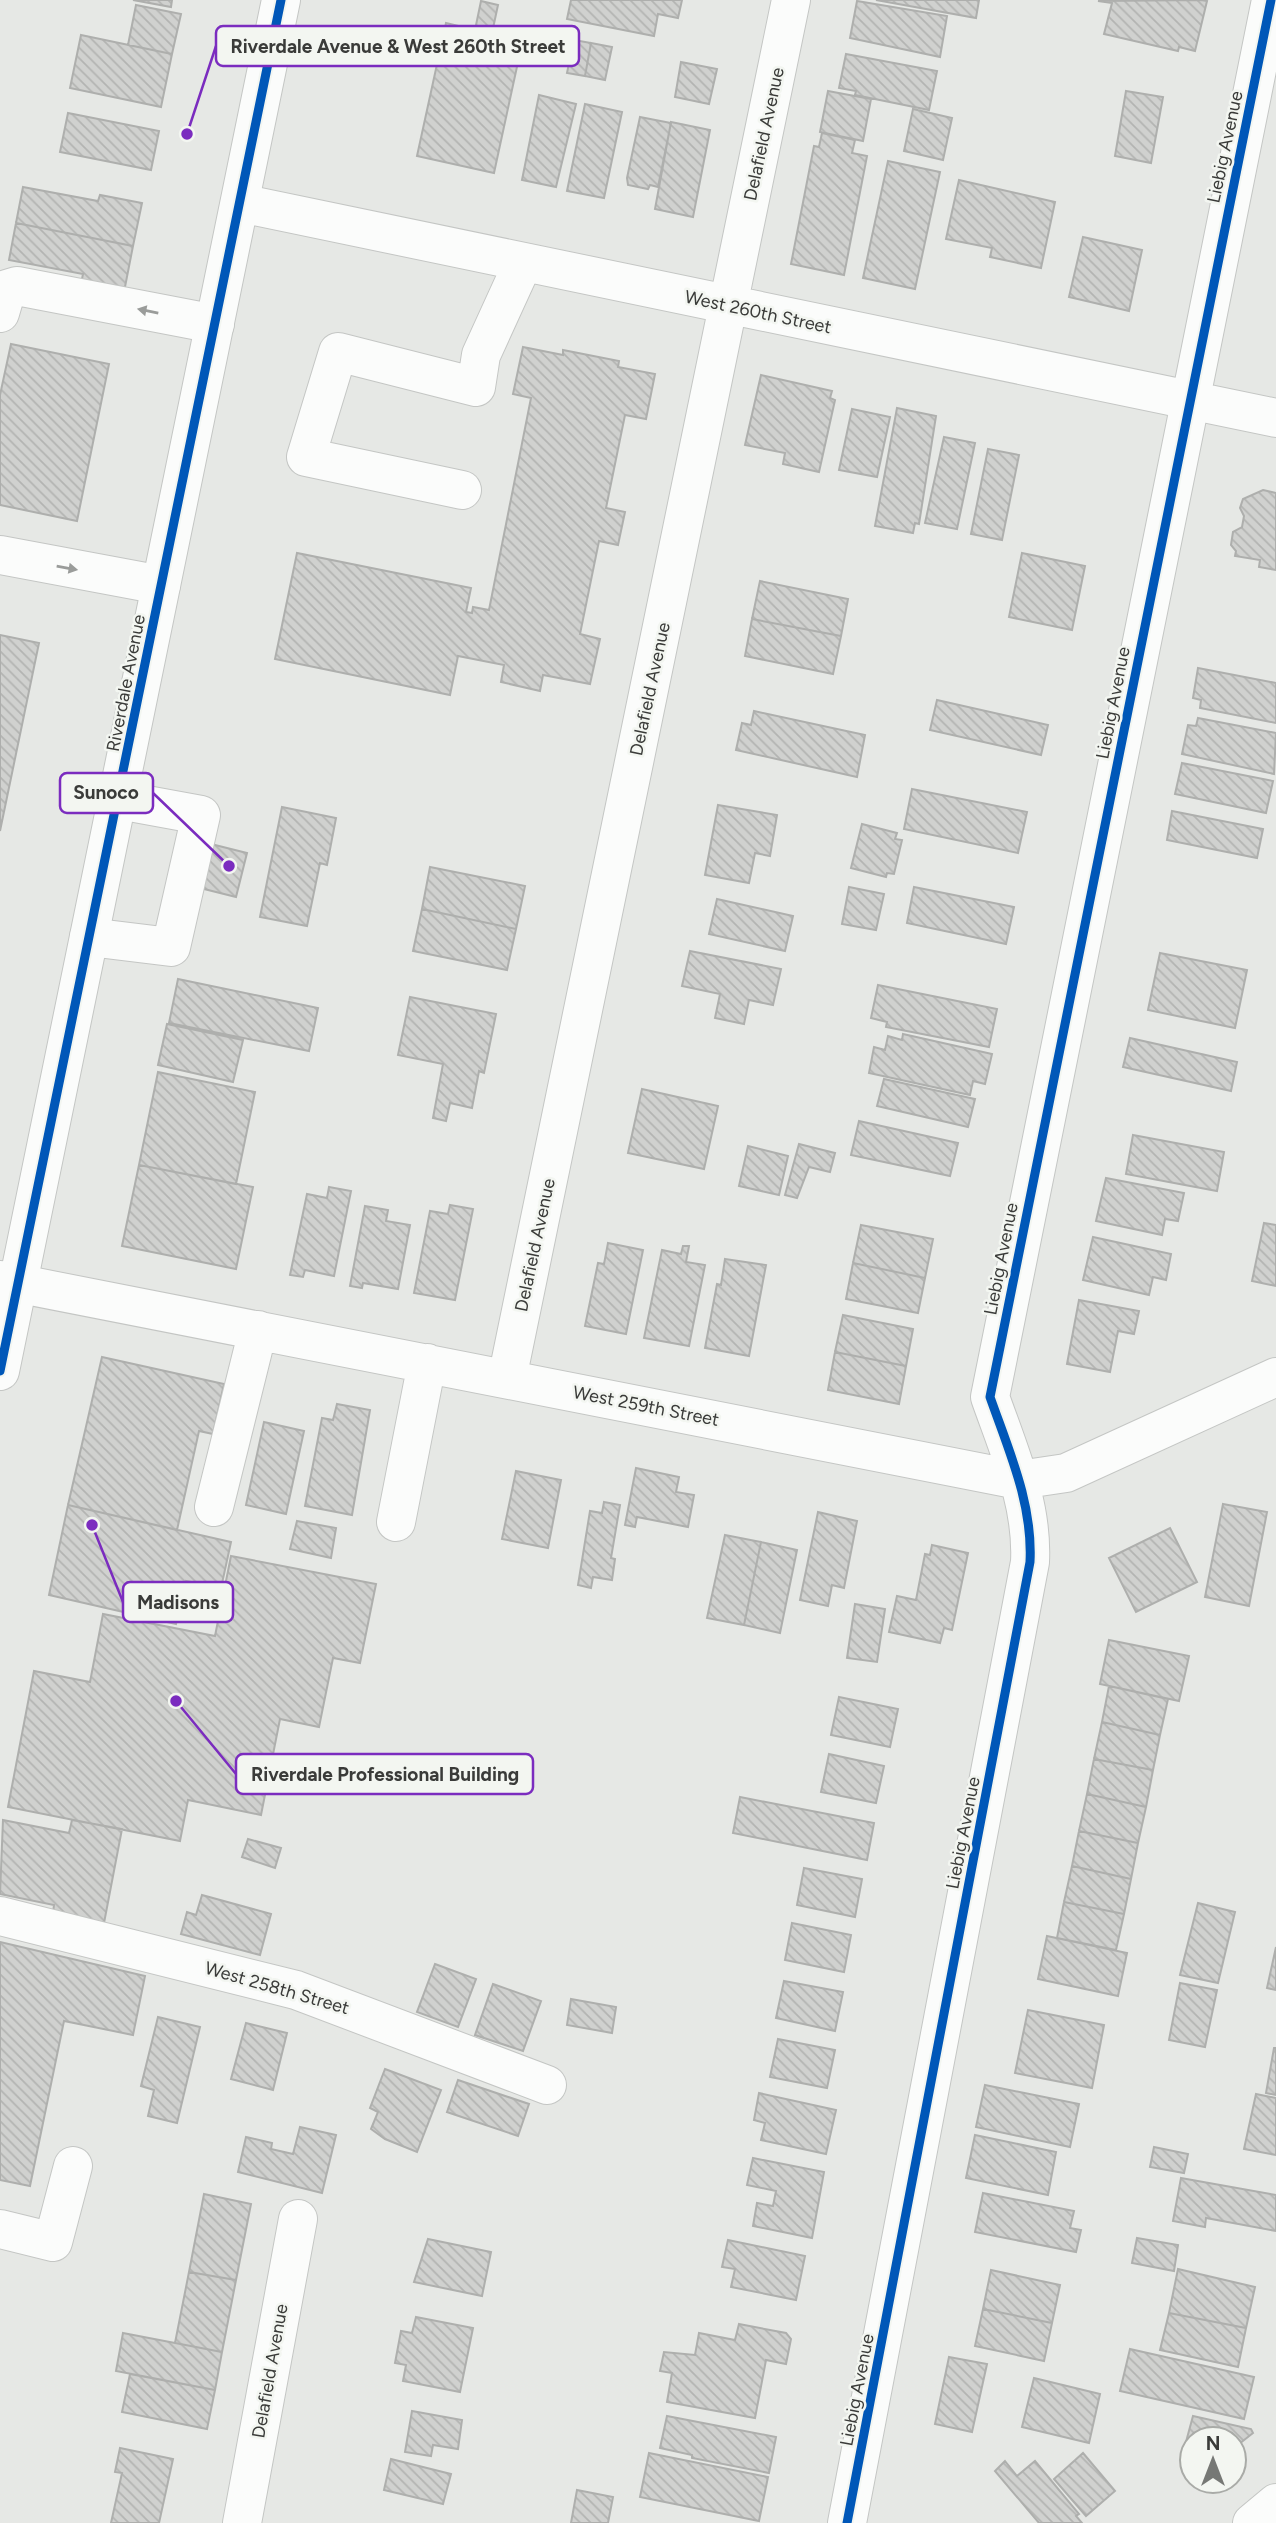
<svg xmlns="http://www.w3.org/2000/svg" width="1276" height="2523" font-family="Figtree,sans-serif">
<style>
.building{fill:url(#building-back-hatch);stroke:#aeafad;stroke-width:2}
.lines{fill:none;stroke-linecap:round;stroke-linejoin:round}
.minor-casing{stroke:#c4c6c4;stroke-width:40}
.major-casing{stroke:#c4c6c4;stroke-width:40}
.minor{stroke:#fbfcfb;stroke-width:38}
.major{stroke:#fbfcfb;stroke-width:38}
.cycleway-casing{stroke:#f3f6f1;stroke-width:13}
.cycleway{stroke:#0057b8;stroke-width:9}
.oneway{fill:#9a9c9a}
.labels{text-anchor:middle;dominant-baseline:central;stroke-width:5;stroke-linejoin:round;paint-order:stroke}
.street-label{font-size:18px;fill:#3a3b39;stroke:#f3f6f1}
.leader{fill:none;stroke:#7b2cbf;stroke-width:2.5}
.callout-dot{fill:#7b2cbf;stroke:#f3f6f1;stroke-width:2.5}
.callout{fill:#f3f6f1;stroke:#7b2cbf;stroke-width:2.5}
.callout-label{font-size:19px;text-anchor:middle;font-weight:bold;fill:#3a3b39}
</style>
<defs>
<pattern id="building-back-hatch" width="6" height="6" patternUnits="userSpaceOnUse" patternTransform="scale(1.75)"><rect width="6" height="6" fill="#d0d1cf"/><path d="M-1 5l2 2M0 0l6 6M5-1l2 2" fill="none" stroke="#b3b4b2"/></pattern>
</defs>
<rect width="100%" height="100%" fill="#e6e8e5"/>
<!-- building -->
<path class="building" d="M 133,0 L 172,0 L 171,7 Z
M 571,0 L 682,0 L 678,18 L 658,14 L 654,36 L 567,19 Z
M 876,0 L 979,0 L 976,18 Z
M 1201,0 L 1207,1 L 1195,51 L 1179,47 L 1178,51 L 1104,34 L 1112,3 L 1098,1 Z
M 481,1 L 498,5 L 492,33 L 523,39 L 494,173 L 417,156 L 446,23 L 475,30 Z
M 857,1 L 947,16 L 940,57 L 850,38 Z
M 136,5 L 181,14 L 172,54 L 128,45 Z
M 81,35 L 172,54 L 161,107 L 70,88 Z
M 574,40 L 591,43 L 585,76 L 567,73 Z
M 591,43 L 612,47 L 605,80 L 585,76 Z
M 846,54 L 937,71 L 929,110 L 855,95 L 856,91 L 839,88 Z
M 681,62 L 717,69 L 709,104 L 675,97 Z
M 828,91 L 871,99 L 863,141 L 820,132 Z
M 1126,91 L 1163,97 L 1151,163 L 1115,156 Z
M 539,95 L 576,104 L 556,187 L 522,180 Z
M 585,104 L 622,112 L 604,198 L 567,191 Z
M 913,109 L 952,118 L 943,160 L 904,151 Z
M 68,113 L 159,131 L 151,170 L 60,152 Z
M 640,117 L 671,123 L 658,187 L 650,185 L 648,189 L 628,185 L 627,178 Z
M 671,122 L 710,130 L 693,217 L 655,209 Z
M 822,133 L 855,140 L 852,153 L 867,156 L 844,275 L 791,264 L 814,146 L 819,147 Z
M 888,161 L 940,172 L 915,289 L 863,278 Z
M 959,180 L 1055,202 L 1041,268 L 990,257 L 992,248 L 946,239 Z
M 23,187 L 98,201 L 100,195 L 142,203 L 133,246 L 16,223 Z
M 16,223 L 133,246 L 124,292 L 81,284 L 83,274 L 9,260 Z
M 1083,237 L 1142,250 L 1129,311 L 1069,297 Z
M 11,344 L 109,364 L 77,521 L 0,505 L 0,395 Z
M 523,347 L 563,355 L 563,350 L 619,361 L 618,367 L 655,374 L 646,419 L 625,415 L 606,508 L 625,512 L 618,545 L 599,541 L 580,634 L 600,639 L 590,684 L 543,675 L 540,691 L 501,682 L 504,665 L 458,656 L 450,695 L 275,659 L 297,553 L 471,588 L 466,612 L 472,613 L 473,607 L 489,610 L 531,398 L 513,394 Z
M 761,375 L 832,391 L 830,398 L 835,400 L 819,472 L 783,464 L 785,453 L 745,445 Z
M 897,408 L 936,416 L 919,524 L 915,523 L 913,533 L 875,526 Z
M 852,409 L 890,417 L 877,477 L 839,470 Z
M 944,437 L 975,443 L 957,529 L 925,523 Z
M 988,449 L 1019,455 L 1002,540 L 971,534 Z
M 1263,490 L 1276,493 L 1276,570 L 1259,567 L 1260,560 L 1235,556 L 1236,551 L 1231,545 L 1233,532 L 1242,527 L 1244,516 L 1240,508 L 1243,499 Z
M 1022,553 L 1085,566 L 1072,630 L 1009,617 Z
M 760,581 L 848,599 L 841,636 L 752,619 Z
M 752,619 L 841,636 L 833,674 L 745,656 Z
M 0,635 L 39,643 L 0,831 Z
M 1198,668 L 1276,683 L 1276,723 L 1200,708 L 1201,700 L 1193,698 Z
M 937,700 L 1048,725 L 1041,755 L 930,730 Z
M 754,711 L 865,735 L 857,777 L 736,750 L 742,723 L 751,725 Z
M 1198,718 L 1276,733 L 1274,774 L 1182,754 L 1188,725 L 1196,726 Z
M 1182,763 L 1273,781 L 1266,813 L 1175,794 Z
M 912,789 L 1027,812 L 1018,853 L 904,829 Z
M 718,805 L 777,815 L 770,856 L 755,853 L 749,883 L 705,875 Z
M 282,807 L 336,818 L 327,865 L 320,863 L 307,926 L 260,917 Z
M 1172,811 L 1263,829 L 1257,858 L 1167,840 Z
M 862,824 L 897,833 L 895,839 L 902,840 L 894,874 L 887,873 L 886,877 L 851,868 Z
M 211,844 L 247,853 L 236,897 L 200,888 Z
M 430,867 L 525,886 L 516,929 L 422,909 Z
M 849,887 L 884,894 L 876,930 L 842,924 Z
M 914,887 L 1014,907 L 1006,944 L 907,923 Z
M 717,899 L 793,916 L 785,951 L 709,934 Z
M 422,909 L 516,929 L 507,970 L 413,951 Z
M 690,951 L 781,969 L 773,1005 L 749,1000 L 744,1024 L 715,1018 L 720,994 L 682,986 Z
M 1160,953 L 1247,970 L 1235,1028 L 1148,1010 Z
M 178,979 L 318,1008 L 309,1051 L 169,1023 Z
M 878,985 L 997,1009 L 989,1047 L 886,1027 L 887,1022 L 871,1018 Z
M 410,997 L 496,1014 L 484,1073 L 479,1071 L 472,1108 L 450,1103 L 446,1121 L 433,1118 L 443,1064 L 398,1055 Z
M 167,1024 L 243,1040 L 233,1082 L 158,1065 Z
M 903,1034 L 992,1054 L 985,1084 L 973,1081 L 970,1095 L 869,1073 L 874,1047 L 885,1050 L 888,1036 L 902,1040 Z
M 1130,1038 L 1237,1062 L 1231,1091 L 1123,1067 Z
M 158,1072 L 255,1092 L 236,1184 L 139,1165 Z
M 884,1079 L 975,1099 L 968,1127 L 877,1106 Z
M 642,1089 L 718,1106 L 704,1169 L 628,1153 Z
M 859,1121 L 958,1143 L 950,1176 L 851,1155 Z
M 1133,1135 L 1224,1152 L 1217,1191 L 1126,1174 Z
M 799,1144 L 835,1153 L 830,1172 L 809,1167 L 797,1198 L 785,1195 Z
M 748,1146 L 788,1156 L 779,1195 L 739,1186 Z
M 139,1165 L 253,1187 L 236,1269 L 122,1246 Z
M 1106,1178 L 1184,1193 L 1178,1221 L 1165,1219 L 1162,1235 L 1096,1221 Z
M 329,1187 L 351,1191 L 334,1276 L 305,1270 L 303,1277 L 290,1275 L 307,1194 L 327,1198 Z
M 450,1205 L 473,1209 L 455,1300 L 414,1293 L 430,1211 L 448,1214 Z
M 365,1206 L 388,1210 L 386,1221 L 410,1225 L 398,1289 L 363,1283 L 362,1288 L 350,1286 Z
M 1264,1223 L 1276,1225 L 1276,1286 L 1252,1281 Z
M 861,1225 L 933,1239 L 925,1278 L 853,1263 Z
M 1093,1237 L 1171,1254 L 1166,1280 L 1153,1277 L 1149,1295 L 1083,1280 Z
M 608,1243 L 643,1250 L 626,1334 L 585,1326 L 598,1263 L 604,1264 Z
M 683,1246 L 689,1246 L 686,1262 L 705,1265 L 689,1346 L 644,1338 L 662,1250 L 681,1254 Z
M 725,1259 L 766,1265 L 749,1356 L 705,1348 L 717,1284 L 721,1285 Z
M 853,1263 L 925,1278 L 918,1313 L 846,1299 Z
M 1079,1300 L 1139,1311 L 1134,1334 L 1118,1331 L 1110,1372 L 1067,1364 Z
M 843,1315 L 913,1329 L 906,1366 L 835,1352 Z
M 835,1352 L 906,1366 L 899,1404 L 828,1390 Z
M 102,1357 L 224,1384 L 213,1434 L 199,1431 L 177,1530 L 68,1505 Z
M 337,1404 L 370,1410 L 352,1515 L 305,1506 L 322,1418 L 333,1420 Z
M 264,1422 L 304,1431 L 286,1514 L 246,1505 Z
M 636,1468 L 679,1477 L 676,1492 L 694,1495 L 688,1527 L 637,1517 L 635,1527 L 625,1525 Z
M 516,1471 L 561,1480 L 548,1548 L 502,1539 Z
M 604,1502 L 620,1505 L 611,1558 L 615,1559 L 612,1580 L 593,1577 L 591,1588 L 578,1585 L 590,1511 L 602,1513 Z
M 1223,1504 L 1267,1512 L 1249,1606 L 1205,1597 Z
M 68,1505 L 231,1542 L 221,1588 L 186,1581 L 176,1624 L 49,1595 Z
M 818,1512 L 857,1521 L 844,1588 L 832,1585 L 828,1606 L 800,1600 Z
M 297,1521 L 336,1528 L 331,1558 L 290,1549 Z
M 1170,1528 L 1197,1582 L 1136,1612 L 1109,1558 Z
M 725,1535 L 761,1542 L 744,1625 L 707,1618 Z
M 761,1542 L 797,1550 L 780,1633 L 744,1625 Z
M 932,1545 L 968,1553 L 952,1630 L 944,1628 L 940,1643 L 889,1632 L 897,1596 L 916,1600 L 925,1554 L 930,1555 Z
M 231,1556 L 376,1584 L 360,1663 L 333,1658 L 319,1727 L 280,1719 L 261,1815 L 188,1800 L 180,1841 L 8,1807 L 34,1671 L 90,1682 L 103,1614 L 215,1636 Z
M 855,1604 L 885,1609 L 877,1662 L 847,1658 Z
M 1109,1640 L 1189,1656 L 1179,1701 L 1100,1684 Z
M 1109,1686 L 1168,1699 L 1160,1735 L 1102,1722 Z
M 839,1697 L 898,1709 L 890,1747 L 831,1735 Z
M 1102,1722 L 1160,1735 L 1153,1770 L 1094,1759 Z
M 829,1754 L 884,1766 L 876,1803 L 821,1792 Z
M 1094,1759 L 1153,1770 L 1146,1807 L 1087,1794 Z
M 1087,1794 L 1146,1807 L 1138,1843 L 1079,1831 Z
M 740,1797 L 874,1823 L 867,1860 L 733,1833 Z
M 3,1820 L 69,1833 L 72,1820 L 122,1829 L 104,1923 L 53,1913 L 54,1905 L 0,1894 Z
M 1079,1831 L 1138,1843 L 1131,1879 L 1072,1866 Z
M 248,1839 L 281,1848 L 275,1868 L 242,1857 Z
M 1072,1866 L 1131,1879 L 1124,1914 L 1064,1902 Z
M 804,1868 L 862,1879 L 855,1917 L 797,1905 Z
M 202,1895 L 271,1914 L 260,1955 L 181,1934 L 187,1912 L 196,1915 Z
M 1064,1902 L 1124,1914 L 1116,1950 L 1057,1938 Z
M 1198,1903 L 1235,1912 L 1218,1983 L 1180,1975 Z
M 792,1923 L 851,1935 L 844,1972 L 785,1960 Z
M 1047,1936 L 1127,1953 L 1118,1996 L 1038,1979 Z
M 0,1942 L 145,1976 L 133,2035 L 64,2021 L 30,2186 L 0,2180 Z
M 1276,1947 L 1276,1990 L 1267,1988 Z
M 435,1964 L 476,1979 L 458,2027 L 417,2012 Z
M 784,1981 L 843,1992 L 835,2031 L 776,2018 Z
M 1180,1983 L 1217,1990 L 1205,2047 L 1169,2040 Z
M 493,1984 L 541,2001 L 523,2051 L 475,2035 Z
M 571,1999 L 616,2007 L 612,2033 L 567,2025 Z
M 1028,2010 L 1104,2025 L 1092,2088 L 1015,2073 Z
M 158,2017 L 200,2027 L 177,2123 L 148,2116 L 154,2090 L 141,2086 Z
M 246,2023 L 287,2033 L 273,2090 L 231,2079 Z
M 778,2039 L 835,2050 L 827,2088 L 770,2077 Z
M 1274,2048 L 1276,2048 L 1276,2095 L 1266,2093 Z
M 385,2069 L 441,2090 L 417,2152 L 385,2139 L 371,2129 L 378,2112 L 370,2108 Z
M 458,2080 L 529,2104 L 518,2136 L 447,2112 Z
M 985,2085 L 1079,2104 L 1070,2147 L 976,2127 Z
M 759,2093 L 836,2110 L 826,2154 L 761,2140 L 765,2123 L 754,2120 Z
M 1256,2094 L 1276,2098 L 1276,2155 L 1244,2149 Z
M 300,2127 L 336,2135 L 322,2193 L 238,2172 L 246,2137 L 272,2143 L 271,2149 L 293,2154 Z
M 975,2135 L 1056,2152 L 1048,2195 L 966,2178 Z
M 1154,2147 L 1188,2154 L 1184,2173 L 1150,2167 Z
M 753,2158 L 824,2172 L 812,2238 L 753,2226 L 757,2203 L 773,2206 L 776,2191 L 747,2185 Z
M 1181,2178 L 1276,2195 L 1276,2231 L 1206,2218 L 1205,2227 L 1173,2221 Z
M 983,2193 L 1074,2211 L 1070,2228 L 1081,2230 L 1076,2252 L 975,2232 Z
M 204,2194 L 251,2204 L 236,2280 L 189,2272 Z
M 1137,2238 L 1178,2245 L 1174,2271 L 1132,2263 Z
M 428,2239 L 491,2252 L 482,2296 L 414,2282 Z
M 728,2240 L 805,2256 L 796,2300 L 731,2287 L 735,2269 L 722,2267 Z
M 1178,2269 L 1255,2287 L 1246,2328 L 1169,2313 Z
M 991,2270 L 1060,2285 L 1052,2323 L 983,2309 Z
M 189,2272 L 236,2280 L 222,2352 L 175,2343 Z
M 983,2309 L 1052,2323 L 1044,2361 L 975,2346 Z
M 1169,2313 L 1246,2328 L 1238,2367 L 1160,2350 Z
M 416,2317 L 473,2328 L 460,2392 L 403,2381 L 406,2365 L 395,2363 L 401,2331 L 412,2333 Z
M 739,2324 L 786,2333 L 791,2339 L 786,2364 L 766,2360 L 755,2418 L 667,2402 L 672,2373 L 660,2371 L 664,2352 L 695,2355 L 699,2333 L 735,2340 Z
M 123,2333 L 222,2352 L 215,2390 L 116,2371 Z
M 1130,2349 L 1254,2377 L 1244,2419 L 1120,2391 Z
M 949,2357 L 987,2364 L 972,2432 L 935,2424 Z
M 130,2374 L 215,2390 L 207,2429 L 122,2412 Z
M 1034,2378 L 1100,2394 L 1089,2443 L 1022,2427 Z
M 412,2411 L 462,2420 L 458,2449 L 433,2445 L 431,2456 L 405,2452 Z
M 667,2416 L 776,2437 L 769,2473 L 692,2458 L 692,2455 L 660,2448 Z
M 1193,2416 L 1251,2429 L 1253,2433 L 1234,2448 L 1234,2439 L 1192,2439 L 1192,2455 L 1183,2453 Z
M 120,2448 L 173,2459 L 159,2523 L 111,2523 L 122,2473 L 115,2472 Z
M 649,2453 L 768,2477 L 759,2521 L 640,2497 Z
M 1083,2453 L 1115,2491 L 1086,2516 L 1054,2479 Z
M 391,2459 L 451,2474 L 443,2504 L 384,2490 Z
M 1005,2461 L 1017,2476 L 1035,2461 L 1079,2514 L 1076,2516 L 1082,2523 L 1039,2523 L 995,2471 Z
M 577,2490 L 613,2497 L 608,2523 L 571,2523 Z"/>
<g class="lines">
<defs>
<path id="minor" d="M 240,203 L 1276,418
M 0,313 L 7,289 L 17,286 L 215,324
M 462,490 L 306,457 L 338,352 L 476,387 L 481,355 L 523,263
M 0,555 L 161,585
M 89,937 L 171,947 L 201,815 L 119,800
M 0,1280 L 1019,1480 L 1066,1473 L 1276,1377
M 507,1379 L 791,0
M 214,1507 L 258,1330
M 396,1522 L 427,1363
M 0,1916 L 296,1990 L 547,2085
M 0,2229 L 53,2242 L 73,2166
M 242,2523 L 298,2219
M 847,2523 L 1030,1562 C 1033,1504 1009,1451 990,1397 L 1271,0
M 1252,2523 L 1276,2503"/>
<path id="major" d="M 0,1371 L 281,0"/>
</defs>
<!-- minor casing -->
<use href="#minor" class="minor-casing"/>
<!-- major casing -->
<use href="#major" class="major-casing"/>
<!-- minor -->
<use href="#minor" class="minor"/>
<!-- major -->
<use href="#major" class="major"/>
<defs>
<path id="cycleway" d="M 0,1371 L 281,0
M 847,2523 L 1030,1562 C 1033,1504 1009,1451 990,1397 L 1271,0"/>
</defs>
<!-- cycleway casing -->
<use href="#cycleway" class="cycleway-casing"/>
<!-- cycleway -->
<use href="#cycleway" class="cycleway"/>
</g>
<!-- one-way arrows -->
<defs><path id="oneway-solid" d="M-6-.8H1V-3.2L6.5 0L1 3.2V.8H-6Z" transform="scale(1.75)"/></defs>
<g class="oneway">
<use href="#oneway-solid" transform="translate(148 311) rotate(-169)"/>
<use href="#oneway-solid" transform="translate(67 568) rotate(10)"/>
</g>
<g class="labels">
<!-- street labels -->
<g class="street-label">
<text transform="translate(764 134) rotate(-78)">Delafield Avenue</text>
<text transform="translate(1225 147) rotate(-78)">Liebig Avenue</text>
<text transform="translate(758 312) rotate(12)">West 260th Street</text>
<text transform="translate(126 683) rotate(-79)">Riverdale Avenue</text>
<text transform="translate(650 689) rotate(-78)">Delafield Avenue</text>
<text transform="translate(1113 703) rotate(-79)">Liebig Avenue</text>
<text transform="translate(535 1245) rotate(-78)">Delafield Avenue</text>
<text transform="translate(1001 1259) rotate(-79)">Liebig Avenue</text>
<text transform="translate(646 1406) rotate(11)">West 259th Street</text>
<text transform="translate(963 1833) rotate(-79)">Liebig Avenue</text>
<text transform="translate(277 1988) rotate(16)">West 258th Street</text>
<text transform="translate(270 2371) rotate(-80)">Delafield Avenue</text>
<text transform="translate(857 2390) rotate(-79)">Liebig Avenue</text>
</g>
</g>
<!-- callouts -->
<path class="leader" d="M187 134L216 46M229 866L153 793M92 1525L123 1602M176 1701L236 1774"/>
<g class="callout-dot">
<circle cx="187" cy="134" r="7"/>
<circle cx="229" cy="866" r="7"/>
<circle cx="92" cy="1525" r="7"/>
<circle cx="176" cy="1701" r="7"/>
</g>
<g class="callout">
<rect x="216" y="26" width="363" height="40" rx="7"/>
<rect x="60" y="773" width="93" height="40" rx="7"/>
<rect x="123" y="1582" width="110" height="40" rx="7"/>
<rect x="236" y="1754" width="297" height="40" rx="7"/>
</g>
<g class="callout-label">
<text x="398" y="53">Riverdale Avenue &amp; West 260th Street</text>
<text x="106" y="799">Sunoco</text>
<text x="178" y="1609">Madisons</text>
<text x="385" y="1781">Riverdale Professional Building</text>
</g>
<!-- north arrow -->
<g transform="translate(1213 2460)"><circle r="33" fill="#f3f6f1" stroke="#a9aba7" stroke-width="2"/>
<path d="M0-5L12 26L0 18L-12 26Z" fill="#767875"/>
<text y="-10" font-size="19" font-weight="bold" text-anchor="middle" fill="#3a3b39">N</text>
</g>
</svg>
